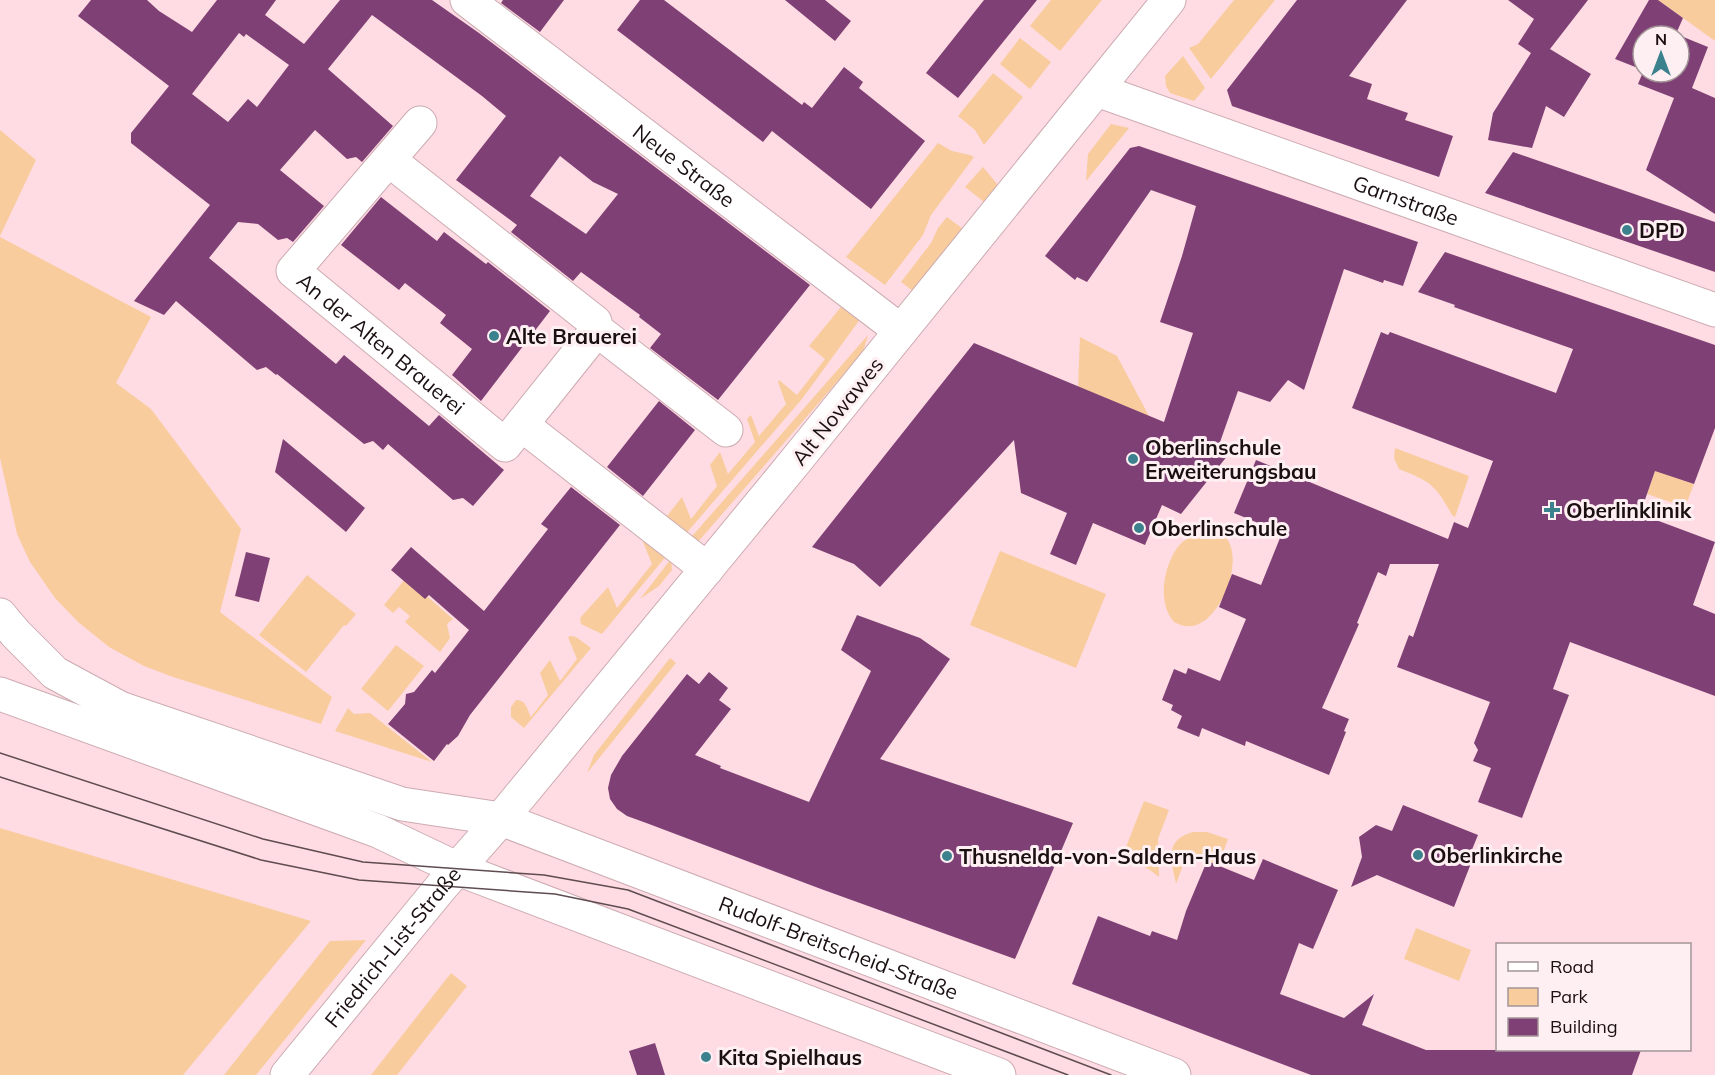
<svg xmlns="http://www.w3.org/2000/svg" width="1715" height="1075" font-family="Mulish,sans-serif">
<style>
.green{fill:#f9cc9e}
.building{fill:#7f4075;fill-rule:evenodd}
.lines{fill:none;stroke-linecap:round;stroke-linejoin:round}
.street-casing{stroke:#ccabb1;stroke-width:35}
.secondary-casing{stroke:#ccabb1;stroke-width:35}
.primary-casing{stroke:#ccabb1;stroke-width:35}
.highway-casing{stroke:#ccabb1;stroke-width:35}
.street{stroke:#fff;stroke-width:33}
.secondary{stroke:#fff;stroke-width:33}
.primary{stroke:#fff;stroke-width:33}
.highway{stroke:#fff;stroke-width:33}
.tram{stroke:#5e4c50;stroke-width:1.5}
.poi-dot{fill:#3c818e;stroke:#feeff2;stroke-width:2}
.labels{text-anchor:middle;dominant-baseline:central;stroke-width:6;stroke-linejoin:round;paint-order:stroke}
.street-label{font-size:21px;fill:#1a0f11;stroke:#feeff2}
.poi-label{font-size:21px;font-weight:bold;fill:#1a0f11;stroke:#feeff2;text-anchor:start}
</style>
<rect width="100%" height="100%" fill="#ffdce3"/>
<!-- green -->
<path class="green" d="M 1051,0 L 1102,0 L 1060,51 L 1030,26 Z
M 1234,0 L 1275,0 L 1211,79 L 1189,48 L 1198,44 Z
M 1658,0 L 1715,0 L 1715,41 Z
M 1020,38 L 1051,62 L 1030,89 L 1000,64 Z
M 1183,56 L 1205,88 L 1194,101 L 1170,93 L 1166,86 L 1165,76 Z
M 993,73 L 1023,97 L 984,145 L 975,130 L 958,116 Z
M 1111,124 L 1129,128 L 1086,181 L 1088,154 Z
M 0,130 L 36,160 L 0,236 Z
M 938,143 L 952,151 L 970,155 L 974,157 L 931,215 L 923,235 L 885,285 L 846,257 Z
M 983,167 L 998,185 L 984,202 L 965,187 Z
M 947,217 L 963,229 L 913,291 L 901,282 L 931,243 L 938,228 Z
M 0,237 L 151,317 L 116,383 L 151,409 L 241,529 L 220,612 L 332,697 L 321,724 L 173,677 L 144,666 L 109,647 L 78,622 L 55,598 L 30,562 L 17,534 L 0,458 Z
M 848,306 L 861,318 L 802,399 L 683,537 L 663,521 L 682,497 L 691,519 L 717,486 L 710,465 L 720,452 L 728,474 L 755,442 L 747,419 L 751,415 L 759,436 L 786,404 L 778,382 L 779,380 L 797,395 L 825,359 L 809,346 L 841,307 Z
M 868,335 L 863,352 L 697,543 L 687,542 Z
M 1080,337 L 1117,356 L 1149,416 L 1078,387 Z
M 1395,448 L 1469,476 L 1455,517 L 1452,515 C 1435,484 1431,482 1399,469 L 1394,458 Z
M 1659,459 L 1674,477 L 1694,484 L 1685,507 L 1647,494 Z
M 1208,531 C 1212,532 1217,532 1221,534 C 1251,550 1218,638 1181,625 C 1176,623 1174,623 1171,618 C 1158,598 1164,567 1177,548 C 1184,538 1197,534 1208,531 Z
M 646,539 L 667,555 L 602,634 L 581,624 L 580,618 L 608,587 L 617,608 L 652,564 L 643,542 Z
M 1000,551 L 1106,594 L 1076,668 L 970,625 Z
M 671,559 L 672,570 L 659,586 L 640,599 Z
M 307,575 L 356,614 L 346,626 L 344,625 L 306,672 L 259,635 Z
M 406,578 L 453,619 L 447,624 L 450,638 L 440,652 L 405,622 L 410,616 L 399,607 L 393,613 L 384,605 Z
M 571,636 L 576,637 L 591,648 L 524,728 L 511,717 L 511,707 L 516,700 C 527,700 527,710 531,717 L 548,695 L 540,673 L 550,660 L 560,681 L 577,659 L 568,637 Z
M 396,645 L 424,666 L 388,711 L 361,689 Z
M 670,658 L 676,663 L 587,773 L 594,755 Z
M 348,708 L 354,714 L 370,713 L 432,762 L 335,731 Z
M 1144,801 L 1169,810 L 1158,839 L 1159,877 C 1146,866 1136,862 1119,865 Z
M 0,828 L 311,921 L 183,1075 L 0,1075 Z
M 1193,832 L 1207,832 L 1228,839 L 1218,866 L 1187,854 L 1176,884 C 1171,860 1164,840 1193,832 Z
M 1416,928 L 1471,950 L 1459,981 L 1404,959 Z
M 366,940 L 256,1075 L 224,1075 L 330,941 Z
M 451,973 L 467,986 L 397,1075 L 371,1075 Z"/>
<!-- building -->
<path class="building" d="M 91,0 L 147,0 L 159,11 L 192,32 L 217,0 L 276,0 L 265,15 L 304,44 L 340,0 L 432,0 L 479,33 L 810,285 L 718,400 L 650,348 L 661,334 L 639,317 L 640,315 L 581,272 L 573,281 L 511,232 L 517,225 L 456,180 L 506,116 L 482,96 L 372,15 L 328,69 L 393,126 L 362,162 L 356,157 L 347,159 L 315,130 L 280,170 L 324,206 L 293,242 L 287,238 L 278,240 L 258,224 L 238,222 L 209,258 L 336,364 L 344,355 L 429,426 L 439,415 L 504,470 L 473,506 L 463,498 L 453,500 L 388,444 L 383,450 L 373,441 L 364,444 L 277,374 L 276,375 L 266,367 L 257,370 L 176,301 L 164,315 L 134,301 L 210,205 L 131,143 L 131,133 L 169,86 L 78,16 ZM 239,33 L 244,37 L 246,34 L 289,65 L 257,107 L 248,99 L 228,122 L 192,94 ZM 560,156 L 593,182 L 618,194 L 586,234 L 530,196 Z
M 503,0 L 564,0 L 540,32 L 501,3 Z
M 640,0 L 664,0 L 802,105 L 804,102 L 812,108 L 844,67 L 863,82 L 859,88 L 925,141 L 871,209 L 772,131 L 763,142 L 617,30 Z
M 785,0 L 825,0 L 851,21 L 835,41 Z
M 984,0 L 1037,0 L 958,98 L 926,73 Z
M 1297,0 L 1407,0 L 1349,76 L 1372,84 L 1367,99 L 1408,113 L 1405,120 L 1453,136 L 1439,177 L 1232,106 L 1227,90 Z
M 1508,0 L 1588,0 L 1550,49 L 1591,74 L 1564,117 L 1546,106 L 1532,148 L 1488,140 L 1493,113 L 1531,53 L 1518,44 L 1534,19 Z
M 1649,0 L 1658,0 L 1683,18 L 1676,34 L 1708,47 L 1692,88 L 1715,98 L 1715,214 L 1646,170 L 1674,98 L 1638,84 L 1643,72 L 1679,72 L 1679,36 L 1643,36 L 1643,70 L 1615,59 Z
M 1139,146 L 1418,242 L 1403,286 L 1384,280 L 1383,283 L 1344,269 L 1304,390 L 1288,380 L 1270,402 L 1238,391 L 1219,445 L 1232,450 L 1181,514 L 1162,505 L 1145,545 L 1093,523 L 1076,565 L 1050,554 L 1067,513 L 1021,493 L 1014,440 L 880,587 L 854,564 L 812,547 L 974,343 L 1164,422 L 1193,333 L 1160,322 L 1182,256 L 1196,206 L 1151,190 L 1087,282 L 1077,277 L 1075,280 L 1045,256 L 1130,148 Z
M 1513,152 L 1715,222 L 1715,272 L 1485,193 Z
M 381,197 L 437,241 L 444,232 L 486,264 L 488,262 L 550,311 L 481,401 L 452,375 L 472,349 L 440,323 L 446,315 L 405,283 L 399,290 L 341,245 Z
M 1445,252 L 1715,345 L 1715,428 L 1694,484 L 1655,471 L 1640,514 L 1715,542 L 1693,605 L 1715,614 L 1715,696 L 1570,642 L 1553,689 L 1569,695 L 1522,818 L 1478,802 L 1491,768 L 1473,761 L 1478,750 L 1474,743 L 1490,702 L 1397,667 L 1409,635 L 1413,637 L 1439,564 L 1390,564 L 1386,576 L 1378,572 L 1357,623 L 1359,624 L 1322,708 L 1349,719 L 1344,731 L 1346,732 L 1329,775 L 1246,741 L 1245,746 L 1202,728 L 1199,737 L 1177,728 L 1182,716 L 1171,710 L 1173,705 L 1162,700 L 1174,669 L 1186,674 L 1188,668 L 1220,681 L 1246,619 L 1219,607 L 1232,574 L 1261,585 L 1282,533 L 1234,513 L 1256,460 L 1448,539 L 1454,522 L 1468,528 L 1493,461 L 1352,408 L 1381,332 L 1388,335 L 1390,332 L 1556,393 L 1573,349 L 1454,307 L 1455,305 L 1418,292 Z
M 659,401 L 695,430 L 643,496 L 607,467 Z
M 283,439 L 365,508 L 346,532 L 275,472 Z
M 571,487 L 620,525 L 470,715 L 458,736 L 448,745 L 447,744 L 434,761 L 388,724 L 405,704 L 406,694 L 414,692 L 432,670 L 435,673 L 469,630 L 429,595 L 425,599 L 391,570 L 411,547 L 484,611 L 548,529 L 541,524 Z
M 246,552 L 270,558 L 259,602 L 235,596 Z
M 857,615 L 920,638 L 950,659 L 880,759 L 1073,823 L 1015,959 L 821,889 L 649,824 L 627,816 L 617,809 L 610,799 L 608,788 L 611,775 L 622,756 L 687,674 L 699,684 L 709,672 L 728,688 L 719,700 L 731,709 L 695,755 L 721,766 L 720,768 L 809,802 L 871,671 L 841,650 Z
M 1403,805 L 1478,835 L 1471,852 L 1475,853 L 1454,907 L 1377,875 L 1351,887 L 1362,857 L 1359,837 L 1376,825 L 1392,831 Z
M 1263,859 L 1338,890 L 1313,949 L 1299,943 L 1280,994 L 1344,1018 L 1374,994 L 1362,1025 L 1426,1050 L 1641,1050 L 1632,1075 L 1311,1075 L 1072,984 L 1098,916 L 1150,936 L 1152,931 L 1177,940 L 1186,911 L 1207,861 L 1254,880 Z
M 655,1043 L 665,1075 L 637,1075 L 629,1051 Z"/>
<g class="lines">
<defs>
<g id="street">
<path id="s1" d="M 467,0 L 901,331"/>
<path id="s2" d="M 1097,90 L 1715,310"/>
<path id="s3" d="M 420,123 L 293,271 L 505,445 L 597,330"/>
<path d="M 389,160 L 595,322 L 597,330 L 726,430"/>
<path d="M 522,425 L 707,569"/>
</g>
<g id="secondary">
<path id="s4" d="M 1169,0 L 794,463 L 501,819 L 1174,1075"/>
<path d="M 458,869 L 999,1075"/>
</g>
<g id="primary">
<path id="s5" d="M 287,1075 L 442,886 L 501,819"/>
</g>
<path id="highway" d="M 0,615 L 16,634 L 55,673 L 120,708 L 402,804 L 501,819
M 0,694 L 378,831 L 458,869"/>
</defs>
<!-- street casing -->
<use href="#street" class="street-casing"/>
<!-- secondary casing -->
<use href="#secondary" class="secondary-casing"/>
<!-- primary casing -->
<use href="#primary" class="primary-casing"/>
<!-- highway casing -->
<use href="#highway" class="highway-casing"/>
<!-- street -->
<use href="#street" class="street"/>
<!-- secondary -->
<use href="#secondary" class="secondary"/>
<!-- primary -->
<use href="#primary" class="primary"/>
<!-- highway -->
<use href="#highway" class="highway"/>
<!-- tram -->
<path class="tram" d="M 0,753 L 263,839 L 363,862 L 544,875 L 628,890 L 1111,1075
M 0,777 L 261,860 L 359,880 L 555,894 L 628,909 L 1068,1075"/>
</g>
<!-- markers -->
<g class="poi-dot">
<circle cx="1627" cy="230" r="6"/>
<circle cx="494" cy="336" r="6"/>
<circle cx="1133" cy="459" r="6"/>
<path d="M1549 501h6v6h6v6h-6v6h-6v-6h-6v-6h6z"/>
<circle cx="1139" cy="528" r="6"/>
<circle cx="1418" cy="855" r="6"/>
<circle cx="947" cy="856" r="6"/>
<circle cx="706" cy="1057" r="6"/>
</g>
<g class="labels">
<!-- street labels -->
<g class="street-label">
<text stroke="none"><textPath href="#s1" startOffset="273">Neue Straße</textPath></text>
<text stroke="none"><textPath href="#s2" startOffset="328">Garnstraße</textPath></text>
<text stroke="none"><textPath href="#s3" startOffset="309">An der Alten Brauerei</textPath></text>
<text transform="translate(837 411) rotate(-51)">Alt Nowawes</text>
<text stroke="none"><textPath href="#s5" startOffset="166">Friedrich-List-Straße</textPath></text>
<text stroke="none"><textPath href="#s4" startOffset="1418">Rudolf-Breitscheid-Straße</textPath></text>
</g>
<!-- poi labels -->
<g class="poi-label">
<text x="1639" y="230">DPD</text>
<text x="506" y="336">Alte Brauerei</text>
<text x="1145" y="447">Oberlinschule<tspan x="1145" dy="24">Erweiterungsbau</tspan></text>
<text x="1566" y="510">Oberlinklinik</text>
<text x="1151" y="528">Oberlinschule</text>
<text x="1430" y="855">Oberlinkirche</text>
<text x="959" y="856">Thusnelda-von-Saldern-Haus</text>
<text x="718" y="1057">Kita Spielhaus</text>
</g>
</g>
<!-- legend -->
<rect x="1496" y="943" width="195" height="108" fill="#feeff2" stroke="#a39598" stroke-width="1.5"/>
<rect x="1508" y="962" width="30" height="9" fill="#ffffff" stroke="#a39598" stroke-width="1.5"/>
<text x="1550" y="973" font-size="18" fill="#1a0f11">Road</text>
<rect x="1508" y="988" width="30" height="18" fill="#f9cc9e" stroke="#a39598" stroke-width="1.5"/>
<text x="1550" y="1003" font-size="18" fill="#1a0f11">Park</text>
<rect x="1508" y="1018" width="30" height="18" fill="#7f4075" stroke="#a39598" stroke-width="1.5"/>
<text x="1550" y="1033" font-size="18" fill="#1a0f11">Building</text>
<!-- north arrow -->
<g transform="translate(1661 54)"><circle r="28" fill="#feeff2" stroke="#a39598" stroke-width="1.5"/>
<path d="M0-4.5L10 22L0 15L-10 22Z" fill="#3c818e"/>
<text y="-9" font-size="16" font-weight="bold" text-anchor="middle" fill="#1a0f11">N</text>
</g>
</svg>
